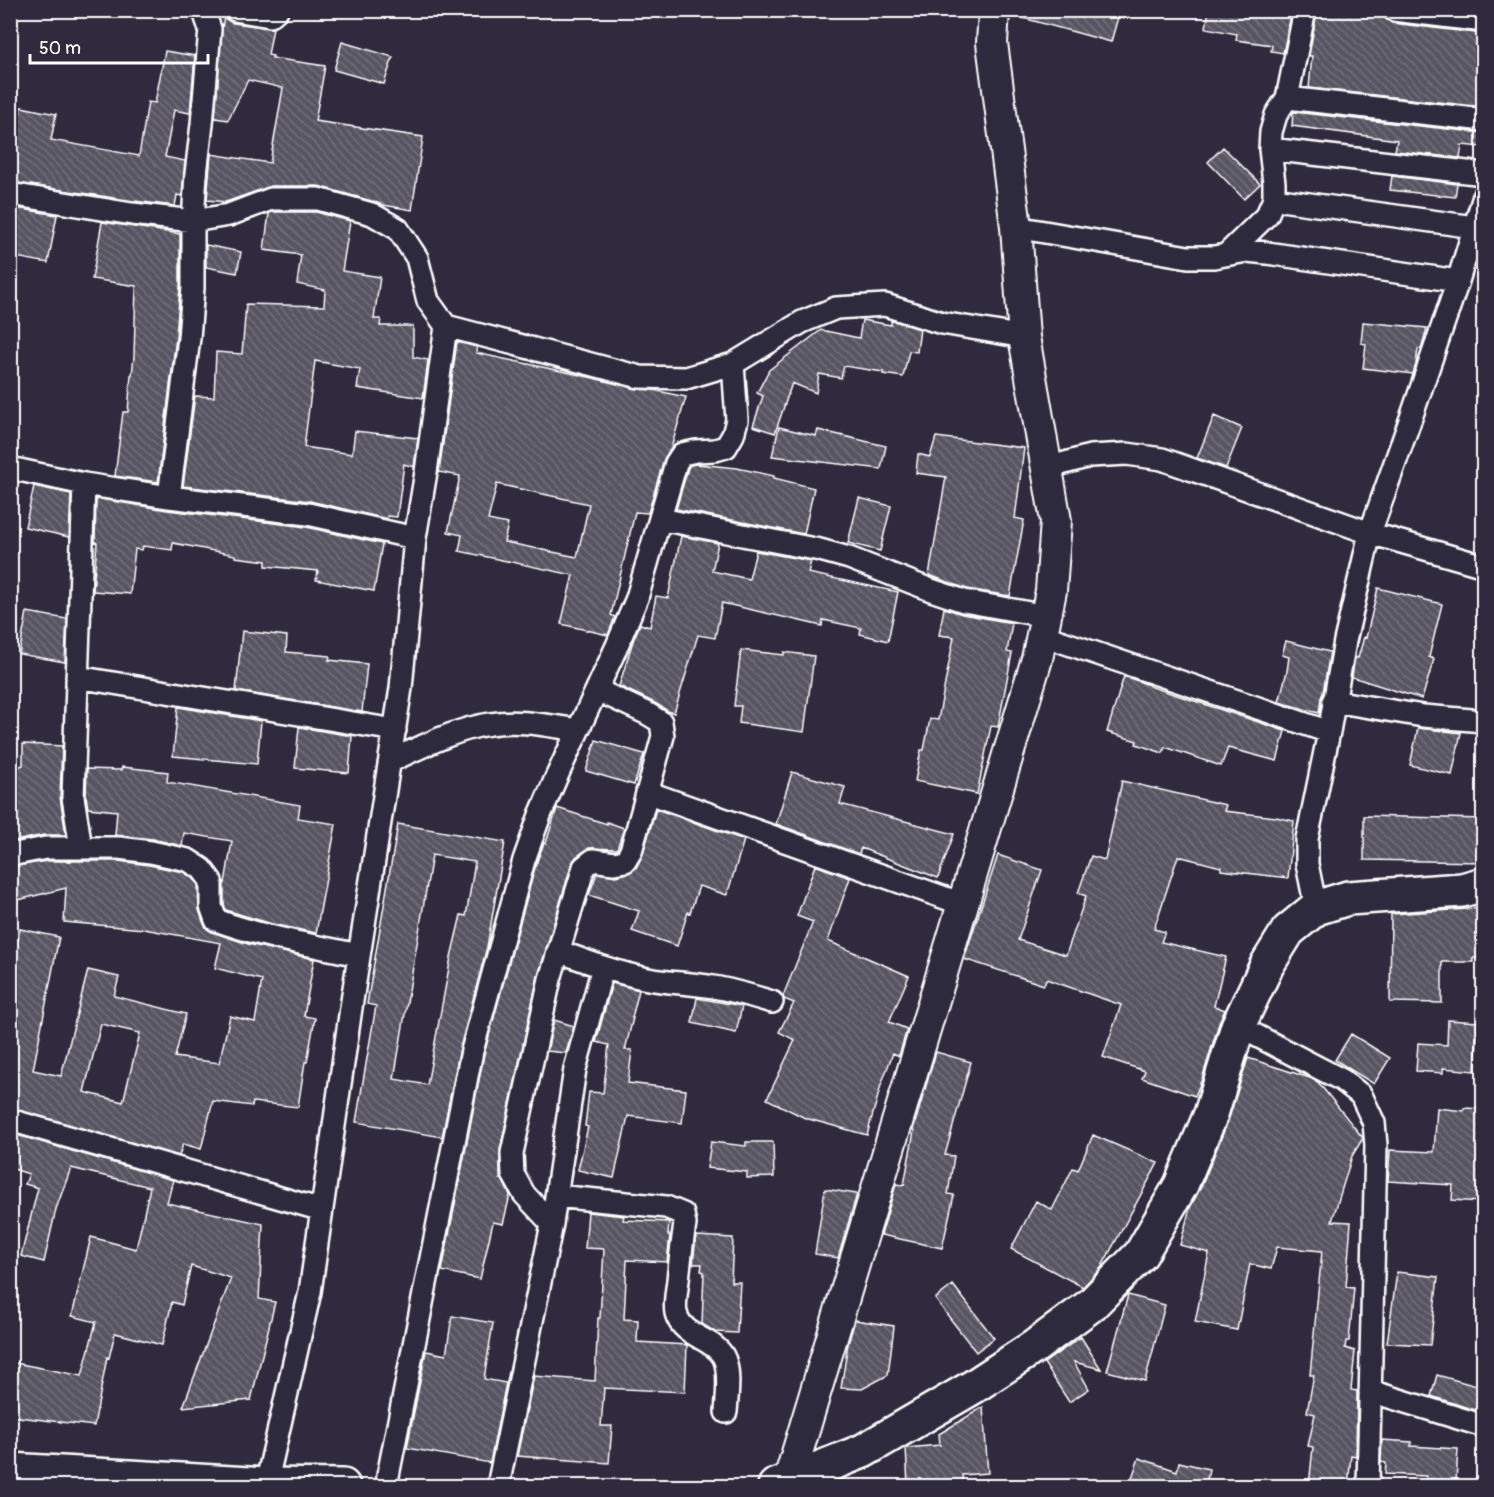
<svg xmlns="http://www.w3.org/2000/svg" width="1494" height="1497" font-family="Pangolin,sans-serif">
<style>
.building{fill:url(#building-back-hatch);stroke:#fff;stroke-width:1.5;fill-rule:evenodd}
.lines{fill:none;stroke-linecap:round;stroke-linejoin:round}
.street-casing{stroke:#fff;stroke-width:26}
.secondary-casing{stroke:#fff;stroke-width:34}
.highway-casing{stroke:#fff;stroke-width:38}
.street{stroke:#2f2a3d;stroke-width:21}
.secondary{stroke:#2f2a3d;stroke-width:30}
.highway{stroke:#2f2a3d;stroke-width:33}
</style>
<defs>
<pattern id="building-back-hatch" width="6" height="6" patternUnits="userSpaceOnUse" patternTransform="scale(1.5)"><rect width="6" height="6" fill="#595564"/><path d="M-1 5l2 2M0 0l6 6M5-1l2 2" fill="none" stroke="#726e7b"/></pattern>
</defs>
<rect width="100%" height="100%" fill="#2f2a3d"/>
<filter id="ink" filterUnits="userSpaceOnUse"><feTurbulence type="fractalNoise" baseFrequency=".0167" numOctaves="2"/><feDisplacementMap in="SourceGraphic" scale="12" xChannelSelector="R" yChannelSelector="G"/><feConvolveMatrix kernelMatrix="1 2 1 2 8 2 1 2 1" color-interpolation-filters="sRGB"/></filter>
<g filter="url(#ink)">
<!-- building -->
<path class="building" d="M 1019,10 L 1120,10 L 1111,42 L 1019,17 Z
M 1209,10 L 1292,10 L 1283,53 L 1271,51 L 1272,45 L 1236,40 L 1237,34 L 1206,28 Z
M 1317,10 L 1344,10 L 1344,13 L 1383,16 L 1387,20 L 1392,23 L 1484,34 L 1484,107 L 1309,88 L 1312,56 L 1309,56 Z
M 224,17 L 227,20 L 233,23 L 273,28 L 268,55 L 273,56 L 272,58 L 325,66 L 315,121 L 423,137 L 412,210 L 383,205 L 375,202 L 318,186 L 271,186 L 226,202 L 207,200 L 211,154 L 270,163 L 283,88 L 248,80 L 228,120 L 215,118 L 222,28 Z
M 342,42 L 393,57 L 384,84 L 334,70 Z
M 165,51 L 195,56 L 190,113 L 174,110 L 165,157 L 185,161 L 182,196 L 177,195 L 175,206 L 134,201 L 10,182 L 10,131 L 16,132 L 21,107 L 56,114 L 51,140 L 139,156 L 148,102 L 155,103 Z
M 1293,112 L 1483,133 L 1482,147 L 1462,145 L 1460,158 L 1395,151 L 1397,140 L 1292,126 Z
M 1223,147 L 1260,184 L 1244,199 L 1208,162 Z
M 1392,176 L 1457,184 L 1455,197 L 1390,190 Z
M 10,207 L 57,215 L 48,263 L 10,256 Z
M 273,212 L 316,212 L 350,221 L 342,271 L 380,277 L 374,319 L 381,319 L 380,326 L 413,326 L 413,357 L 428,360 L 423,398 L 357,388 L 360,369 L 315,361 L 304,447 L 352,454 L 355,431 L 418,438 L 414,467 L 404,464 L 397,517 L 387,516 L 387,519 L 310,501 L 183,486 L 195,396 L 214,397 L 216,352 L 242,354 L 246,304 L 324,306 L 325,290 L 297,284 L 301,255 L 264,250 L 269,213 Z
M 102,222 L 180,234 L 180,287 L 176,337 L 158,482 L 115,476 L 123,412 L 128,412 L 131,375 L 132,375 L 134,356 L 136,286 L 92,279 Z
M 206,245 L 241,252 L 237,273 L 206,267 Z
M 862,320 L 891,325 L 891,321 L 898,322 L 920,329 L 917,352 L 909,351 L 903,377 L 883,374 L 883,372 L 844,366 L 841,378 L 819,374 L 816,393 L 792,383 L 775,433 L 753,426 L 763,396 L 757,393 L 769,370 L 821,330 L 859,338 Z
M 1363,322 L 1427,328 L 1421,349 L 1418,349 L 1416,364 L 1413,374 L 1363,368 L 1366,344 L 1361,343 Z
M 457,342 L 477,347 L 476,353 L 589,377 L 637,389 L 653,390 L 686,397 L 671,448 L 664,459 L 648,513 L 635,512 L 611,615 L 615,617 L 608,635 L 561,624 L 573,575 L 459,551 L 462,535 L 448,532 L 460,476 L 439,472 ZM 497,484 L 589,504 L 577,557 L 504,542 L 508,524 L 488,520 Z
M 1214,416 L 1242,428 L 1226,468 L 1197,458 Z
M 779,427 L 816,436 L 818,430 L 886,446 L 881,469 L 772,456 Z
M 936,437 L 1024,448 L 1015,518 L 1024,520 L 1010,596 L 967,589 L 929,575 L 946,477 L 916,473 L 918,454 L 930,457 Z
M 697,464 L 737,468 L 774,476 L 774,478 L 814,488 L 804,534 L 676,509 L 688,468 L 690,465 Z
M 34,486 L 71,494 L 69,537 L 25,527 Z
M 859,498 L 891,506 L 880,551 L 848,543 Z
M 100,499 L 167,510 L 306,527 L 382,544 L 374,591 L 316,580 L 318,571 L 266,566 L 266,561 L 235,557 L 235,555 L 173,543 L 172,550 L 143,546 L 142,550 L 135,549 L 130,594 L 93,591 L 97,543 L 95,542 L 96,500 Z
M 681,536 L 718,543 L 712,571 L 749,579 L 756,551 L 811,561 L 808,573 L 898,592 L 888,641 L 860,634 L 861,628 L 823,620 L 822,626 L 722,603 L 715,638 L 698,635 L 674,713 L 668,711 L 653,702 L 619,686 L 633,641 L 640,624 L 650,627 L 656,596 L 668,598 Z
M 1378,588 L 1442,604 L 1429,657 L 1434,659 L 1422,699 L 1352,677 L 1355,657 L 1358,658 L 1364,637 L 1366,638 Z
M 944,608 L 962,614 L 1012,623 L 1007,652 L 1012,653 L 998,727 L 991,726 L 977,794 L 915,781 L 921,750 L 924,750 L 930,719 L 938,720 L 954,637 L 939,635 Z
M 27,612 L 67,619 L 65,662 L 19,654 Z
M 242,631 L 287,636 L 286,652 L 330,656 L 329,660 L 367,664 L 362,712 L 236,691 Z
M 1286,641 L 1330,652 L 1323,693 L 1321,698 L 1319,713 L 1279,702 L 1287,671 L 1289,657 L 1282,655 Z
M 741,650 L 784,655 L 784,652 L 814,656 L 804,732 L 739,723 L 741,706 L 734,706 Z
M 1124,676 L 1149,685 L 1149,686 L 1285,731 L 1277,761 L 1228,748 L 1221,766 L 1165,747 L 1163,753 L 1136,744 L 1137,741 L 1107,732 Z
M 178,707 L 261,721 L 257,764 L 173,756 Z
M 299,727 L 352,736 L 349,773 L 295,768 Z
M 1418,728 L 1461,733 L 1452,775 L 1410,765 Z
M 596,740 L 644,754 L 634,785 L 586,771 Z
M 23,744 L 62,746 L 60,797 L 66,835 L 44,835 L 10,842 L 10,770 L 23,765 Z
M 122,767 L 168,772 L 167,782 L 300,805 L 298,818 L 336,824 L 316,933 L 272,924 L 226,910 L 224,904 L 224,882 L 225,883 L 232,841 L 184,833 L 182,846 L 153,839 L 115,835 L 117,811 L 88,808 L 86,796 L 87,769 L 121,770 Z
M 792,772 L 845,787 L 840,804 L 954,834 L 938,878 L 861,848 L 859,854 L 776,824 Z
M 1122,781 L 1226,805 L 1224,811 L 1276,817 L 1294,821 L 1288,878 L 1221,870 L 1221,867 L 1178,856 L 1154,929 L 1165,932 L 1161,942 L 1226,957 L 1214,1006 L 1225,1010 L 1220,1020 L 1202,1079 L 1195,1096 L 1142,1078 L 1145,1071 L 1103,1057 L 1121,1005 L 1046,979 L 1044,985 L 964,959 L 998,855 L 1042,870 L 1018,940 L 1066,955 L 1086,896 L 1078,893 L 1091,856 L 1105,860 Z
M 557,808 L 607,824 L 607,822 L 624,828 L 617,849 L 589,848 L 576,857 L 572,863 L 538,976 L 500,1150 L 500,1179 L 502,1179 L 510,1195 L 503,1224 L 493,1222 L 480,1279 L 442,1271 L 484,1054 L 536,864 L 544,843 L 546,843 Z
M 656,809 L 744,840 L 727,895 L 699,886 L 690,913 L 688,912 L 677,946 L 632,931 L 639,911 L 589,895 L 597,873 L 616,876 L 628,873 L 636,868 L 643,854 Z
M 1364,816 L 1484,819 L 1484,862 L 1364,860 Z
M 398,824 L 505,842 L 487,947 L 460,1048 L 442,1137 L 356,1122 L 376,1006 L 367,1004 ZM 432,855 L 475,862 L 466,916 L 461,915 L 451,957 L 427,1085 L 394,1079 Z
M 47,861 L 118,861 L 149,865 L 183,872 L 193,878 L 198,885 L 199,910 L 204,924 L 207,929 L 212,932 L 248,944 L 314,959 L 304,1016 L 315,1018 L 307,1062 L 305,1062 L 298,1107 L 253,1102 L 252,1106 L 213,1101 L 201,1149 L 183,1144 L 179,1156 L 10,1108 L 10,979 L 20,929 L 59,937 L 33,1070 L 61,1076 L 88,970 L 119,977 L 114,996 L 186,1014 L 175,1057 L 219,1063 L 230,1016 L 255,1022 L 262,980 L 215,968 L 221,943 L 144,929 L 64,922 L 66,888 L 10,902 L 10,867 ZM 101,1024 L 140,1033 L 123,1102 L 84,1092 Z
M 815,865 L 850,878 L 828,941 L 909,976 L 889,1022 L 907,1029 L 899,1056 L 893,1053 L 881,1085 L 867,1135 L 805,1118 L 767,1099 L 795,1040 L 779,1032 L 794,1003 L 784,999 L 783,996 L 813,922 L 797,916 Z
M 1484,908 L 1484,958 L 1473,958 L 1473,962 L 1442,962 L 1442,1003 L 1390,1002 L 1391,914 Z
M 612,983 L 639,990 L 632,1018 L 633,1018 L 625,1050 L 632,1050 L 628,1083 L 686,1090 L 682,1123 L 628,1116 L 614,1178 L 578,1170 L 588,1127 L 585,1126 L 589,1092 L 603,1093 L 609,1045 L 596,1042 Z
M 697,998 L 742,1006 L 736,1033 L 692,1023 Z
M 554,1020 L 574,1026 L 566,1053 L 547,1051 Z
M 1448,1020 L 1478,1022 L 1475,1071 L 1443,1068 L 1443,1073 L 1416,1071 L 1418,1043 L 1447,1045 Z
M 1351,1034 L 1390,1058 L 1374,1084 L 1335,1060 Z
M 936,1052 L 971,1062 L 945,1155 L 954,1156 L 948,1194 L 954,1195 L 942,1248 L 881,1235 L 896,1184 L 904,1185 L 914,1131 L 913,1130 Z
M 1248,1058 L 1310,1078 L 1318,1082 L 1363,1138 L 1352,1156 L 1332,1221 L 1351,1222 L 1346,1287 L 1354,1288 L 1349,1341 L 1346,1341 L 1345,1348 L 1355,1351 L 1351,1390 L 1357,1391 L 1356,1456 L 1351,1455 L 1348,1486 L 1309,1486 L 1313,1447 L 1308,1446 L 1315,1414 L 1307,1412 L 1314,1375 L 1310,1375 L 1322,1251 L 1277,1247 L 1271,1269 L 1250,1264 L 1237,1330 L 1195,1322 L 1209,1253 L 1180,1245 L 1190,1208 L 1202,1185 L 1228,1121 Z
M 1437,1108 L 1464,1111 L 1464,1108 L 1484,1109 L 1484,1150 L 1480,1202 L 1452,1200 L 1453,1185 L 1388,1181 L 1390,1150 L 1434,1152 Z
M 10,1133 L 173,1180 L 167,1203 L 263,1224 L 259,1299 L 275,1302 L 251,1400 L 183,1407 L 231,1278 L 191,1266 L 182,1305 L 172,1302 L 162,1345 L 115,1333 L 109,1358 L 107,1357 L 94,1426 L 10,1416 L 10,1362 L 82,1376 L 96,1322 L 72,1316 L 91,1237 L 136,1249 L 150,1187 L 71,1168 L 56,1209 L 44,1262 L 21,1256 L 38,1188 L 25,1184 L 29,1174 L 10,1168 Z
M 1093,1135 L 1158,1163 L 1101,1268 L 1083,1287 L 1011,1249 L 1036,1201 L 1052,1210 L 1073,1168 L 1078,1170 Z
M 711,1142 L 746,1146 L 746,1142 L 773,1142 L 774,1177 L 747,1178 L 747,1172 L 707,1168 Z
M 825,1189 L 857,1194 L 838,1258 L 815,1254 Z
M 588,1212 L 624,1216 L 623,1220 L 669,1222 L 668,1235 L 670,1235 L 667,1262 L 627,1260 L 624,1319 L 638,1320 L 637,1342 L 687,1345 L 685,1392 L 604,1388 L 601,1426 L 612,1426 L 609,1463 L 517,1456 L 534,1376 L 595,1381 L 598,1318 L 600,1318 L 604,1249 L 585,1248 Z
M 696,1236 L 733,1238 L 731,1282 L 740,1282 L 737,1333 L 715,1332 L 702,1324 L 704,1272 L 701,1271 L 702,1264 L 693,1264 Z
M 1397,1272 L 1438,1277 L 1430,1345 L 1387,1343 Z
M 953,1285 L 994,1338 L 976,1352 L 935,1299 Z
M 1128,1295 L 1165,1305 L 1145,1381 L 1107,1371 Z
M 452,1316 L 493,1323 L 484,1379 L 506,1383 L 490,1463 L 407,1448 L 426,1351 L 446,1355 Z
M 855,1320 L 894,1326 L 888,1375 L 862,1389 L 841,1388 L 848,1344 Z
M 1081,1337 L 1101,1369 L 1074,1362 L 1089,1389 L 1069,1402 L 1044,1363 Z
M 1437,1375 L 1484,1388 L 1484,1413 L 1431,1396 Z
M 983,1407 L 988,1473 L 962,1475 L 963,1486 L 908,1486 L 906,1448 L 940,1445 L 939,1434 Z
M 1382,1440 L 1412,1442 L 1411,1446 L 1458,1449 L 1456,1481 L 1426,1479 L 1426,1476 L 1385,1474 L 1386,1463 L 1381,1462 Z
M 1139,1458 L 1177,1471 L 1179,1462 L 1209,1469 L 1207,1481 L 1213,1483 L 1213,1486 L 1129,1486 Z"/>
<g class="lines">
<defs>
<path id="street" d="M 235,10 L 270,16 L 277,10
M 1394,10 L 1484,21
M 1287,98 L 1484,120
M 1270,149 L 1484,174
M 10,194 L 132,214 L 193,221 L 229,215 L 271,199 L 318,199 L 372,214 L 398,229 L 417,258 L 428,301 L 446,326 L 640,377 L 686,378 L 733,364 L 802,322 L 836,308 L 885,305 L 942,323 L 1024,337
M 1274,199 L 1474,227
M 1016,227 L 1188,257 L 1214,257 L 1247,251 L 1267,253 L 1458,281
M 1228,253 L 1267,215 L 1274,199 L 1274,183 L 1270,149 L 1271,132 L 1276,115 L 1287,98 L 1305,10
M 10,468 L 84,484 L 169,497 L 308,514 L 415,538
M 1047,468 L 1090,456 L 1127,454 L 1162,459 L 1370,533 L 1484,566
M 169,497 L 189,338 L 193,288 L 193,221 L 196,174 L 202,124 L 210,29 L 204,12 L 202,10
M 660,519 L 820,550 L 849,558 L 931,590 L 964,601 L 1046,616
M 1042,635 L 1329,732
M 77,677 L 395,730
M 1333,701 L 1423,716 L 1484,721
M 390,761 C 422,747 455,729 490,724 C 519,719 549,726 578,730
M 647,792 L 962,904
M 81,848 L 73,797 L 84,484
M 10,855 L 46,848 L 119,848 L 151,852 L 188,860 L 202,869 L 211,881 L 211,906 L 216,920 C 262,937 311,945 359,955
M 1316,908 L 1307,864 L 1307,839 L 1329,732 L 1345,641 L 1370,533 L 1412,415 L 1458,281 L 1484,196
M 558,951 C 588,962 617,973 648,979 C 669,983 691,983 713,987 C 733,990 752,996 772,1002
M 1238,1026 L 1342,1080 L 1361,1095 L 1374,1123 L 1376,1145 L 1368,1486
M 10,1120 L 322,1210
M 556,1196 L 666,1207 L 683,1214 L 685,1224 C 682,1243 680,1261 678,1280 C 677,1290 674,1303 676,1313 C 682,1337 712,1337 723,1356 C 731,1370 727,1397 726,1412
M 552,1224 L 524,1194 L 513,1174 L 512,1153 L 550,979 L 584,867 L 593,860 L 614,863 L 625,861 L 631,851 L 663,736 L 661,722 L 648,714 L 597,690
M 1370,1391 L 1484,1426
M 266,1485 L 310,1292 L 352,1001 L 401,688 L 415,538 L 426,472 L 446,326
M 386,1486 L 472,1051 L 524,860 L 540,815 L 556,778 L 616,648 L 637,598 L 676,463 L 682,454 L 696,451 L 715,450 L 726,447 L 733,435 L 737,420 L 733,364
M 498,1486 L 552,1224 L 575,1069 L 603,967"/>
<path id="secondary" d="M 788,1483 L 1037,659 L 1051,591 L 1056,521 L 1024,337 L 1016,227 L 992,43 L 994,10"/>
<path id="highway" d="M 10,1470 L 266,1485 L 343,1486
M 775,1486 L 863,1451 L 973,1387 L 1034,1347 L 1091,1305 L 1141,1254 L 1181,1185 L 1211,1114 L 1238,1026 L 1267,965 L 1288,931 L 1316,908 L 1348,898 L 1462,890 L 1484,884"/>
</defs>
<!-- street casing -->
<use href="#street" class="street-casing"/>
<!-- secondary casing -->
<use href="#secondary" class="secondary-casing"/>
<!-- highway casing -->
<use href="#highway" class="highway-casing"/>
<!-- street -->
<use href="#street" class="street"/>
<!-- secondary -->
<use href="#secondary" class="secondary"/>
<!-- highway -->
<use href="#highway" class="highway"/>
</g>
</g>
<!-- margin -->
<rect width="1494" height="1497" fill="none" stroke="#2f2a3d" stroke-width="36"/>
<rect x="18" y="18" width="1458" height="1461" fill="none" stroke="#fff" stroke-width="2" filter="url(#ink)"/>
<!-- scale -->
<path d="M30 54v9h178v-9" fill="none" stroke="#ffffff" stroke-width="3"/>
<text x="39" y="54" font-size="18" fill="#ffffff" stroke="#2f2a3d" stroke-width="4.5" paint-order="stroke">50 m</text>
</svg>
